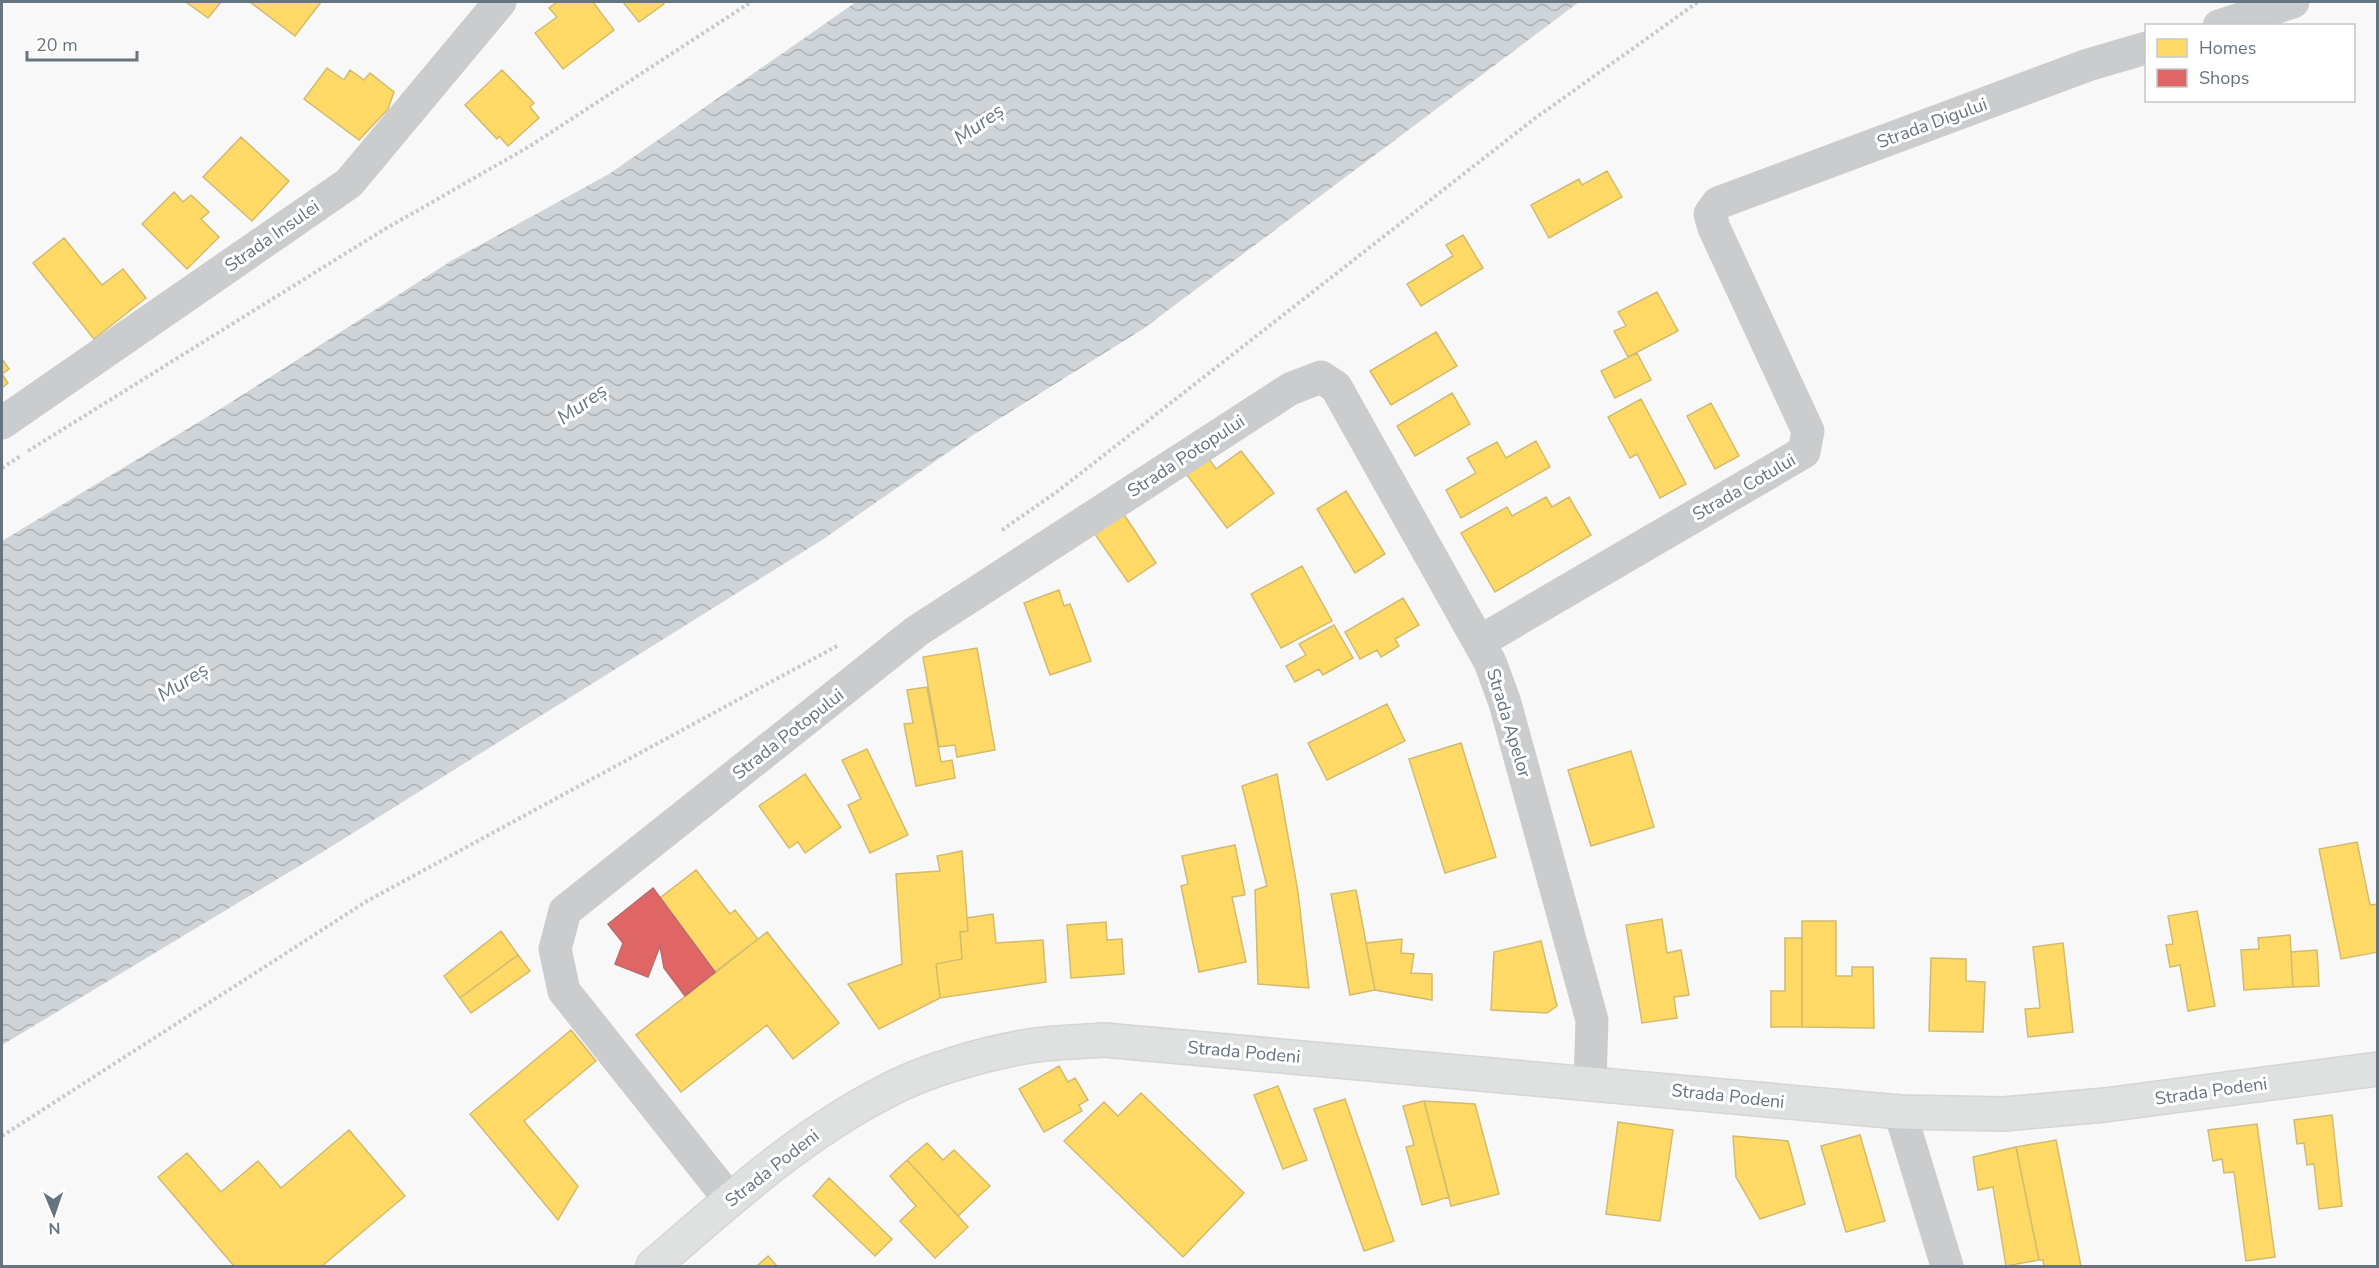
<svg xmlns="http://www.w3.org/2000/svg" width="2379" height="1268" font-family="'Nunito Sans',sans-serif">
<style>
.water{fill:url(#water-waves)}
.homes{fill:#ffd966;stroke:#d1bb6e;stroke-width:1.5}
.shops{fill:#e06666;stroke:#bb6a6e;stroke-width:1.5}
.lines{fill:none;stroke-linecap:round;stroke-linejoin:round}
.major-casing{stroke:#d4d5d6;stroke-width:36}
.path{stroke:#c8cacb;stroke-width:4;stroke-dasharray:3 3;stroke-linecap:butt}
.minor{stroke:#cbcccd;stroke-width:33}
.major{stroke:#dfe0e0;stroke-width:33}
.labels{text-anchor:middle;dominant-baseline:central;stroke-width:6;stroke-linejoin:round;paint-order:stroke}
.street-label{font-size:18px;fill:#667480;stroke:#fff}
.water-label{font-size:20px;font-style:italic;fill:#667981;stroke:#fff}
</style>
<defs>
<pattern id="water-waves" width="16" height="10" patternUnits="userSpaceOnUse" patternTransform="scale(1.5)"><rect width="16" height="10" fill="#ced4d8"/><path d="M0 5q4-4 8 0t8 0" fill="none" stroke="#abb1b4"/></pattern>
</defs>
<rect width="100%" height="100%" fill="#f8f8f8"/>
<!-- water -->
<path class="water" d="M 856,2 L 1579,2 L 1143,329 L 973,435 L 822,540 L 321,853 L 2,1045 L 2,541 L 222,408 L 451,261 L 609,174 Z"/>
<!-- homes -->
<path class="homes" d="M 186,2 L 221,2 L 208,18 Z
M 250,2 L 321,2 L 295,36 Z
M 557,2 L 593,2 L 614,30 L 563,69 L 535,33 L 557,17 L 549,8 Z
M 623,2 L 662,2 L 664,4 L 639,22 Z
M 327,68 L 344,80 L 350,70 L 364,80 L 370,73 L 394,92 L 388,109 L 359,140 L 304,99 Z
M 502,70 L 534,103 L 530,107 L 539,118 L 508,146 L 499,136 L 497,139 L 465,105 Z
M 241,137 L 289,181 L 252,221 L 203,177 Z
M 1607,171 L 1622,197 L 1549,238 L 1531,205 L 1579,179 L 1582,185 Z
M 174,192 L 183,202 L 191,195 L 209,212 L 201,219 L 219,237 L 187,269 L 142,224 Z
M 1463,235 L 1483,268 L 1421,306 L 1407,284 L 1453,256 L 1446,245 Z
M 64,238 L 102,285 L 123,269 L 146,298 L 94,339 L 33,263 Z
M 1657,292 L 1678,331 L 1628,357 L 1614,331 L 1626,326 L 1618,312 Z
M 1436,332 L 1457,366 L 1391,405 L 1370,371 Z
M 1637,353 L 1651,380 L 1615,398 L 1601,371 Z
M 2,359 L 9,369 L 2,374 L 8,383 L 2,388 Z
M 1452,393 L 1470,424 L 1415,456 L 1397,426 Z
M 1641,399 L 1686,484 L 1660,498 L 1637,454 L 1630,458 L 1608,417 Z
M 1711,403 L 1739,456 L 1715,469 L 1687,416 Z
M 1536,441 L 1550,467 L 1461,518 L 1446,490 L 1476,473 L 1467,458 L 1497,442 L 1506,458 Z
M 1241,451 L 1274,493 L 1227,528 L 1187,475 L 1209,459 L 1216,469 Z
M 1346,491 L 1385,554 L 1355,573 L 1317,509 Z
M 1546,497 L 1552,507 L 1569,497 L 1591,535 L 1495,592 L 1461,533 L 1507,507 L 1512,516 Z
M 1121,510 L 1156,563 L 1128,582 L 1092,530 Z
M 1302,566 L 1332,621 L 1281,648 L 1251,594 Z
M 1059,590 L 1064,606 L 1070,604 L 1091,661 L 1050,675 L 1024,603 Z
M 1403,598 L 1419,625 L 1395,639 L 1399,646 L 1381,657 L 1377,650 L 1360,659 L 1345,632 Z
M 1334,625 L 1353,658 L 1323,675 L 1319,669 L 1295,682 L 1286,666 L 1306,655 L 1299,644 Z
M 977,648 L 995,750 L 957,757 L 955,745 L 939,747 L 923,657 Z
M 927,687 L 941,762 L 952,760 L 955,778 L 916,786 L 904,724 L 913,723 L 907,690 Z
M 1387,704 L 1405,741 L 1327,780 L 1308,743 Z
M 1461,743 L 1496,857 L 1445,873 L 1409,759 Z
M 867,749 L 908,835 L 870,853 L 848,805 L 861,799 L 842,760 Z
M 1631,751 L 1654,827 L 1591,846 L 1568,770 Z
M 805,774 L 841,827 L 805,853 L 798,842 L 789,848 L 759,806 Z
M 1277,774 L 1298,892 L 1309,988 L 1258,984 L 1255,890 L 1267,886 L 1242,786 Z
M 2357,842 L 2370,905 L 2378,904 L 2378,952 L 2341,959 L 2319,849 Z
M 1235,845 L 1245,895 L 1232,897 L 1246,962 L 1199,972 L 1181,886 L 1188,884 L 1182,856 Z
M 962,851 L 968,931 L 960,932 L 962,959 L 936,964 L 940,998 L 879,1029 L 848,984 L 902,964 L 896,874 L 940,871 L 937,856 Z
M 696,870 L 730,914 L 735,910 L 758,939 L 715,972 L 660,898 Z
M 1356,890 L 1375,990 L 1350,995 L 1331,894 Z
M 2197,911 L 2215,1006 L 2188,1011 L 2180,965 L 2170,967 L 2166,945 L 2173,944 L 2168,916 Z
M 993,914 L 996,943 L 1043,940 L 1046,982 L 940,998 L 936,964 L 962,959 L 960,932 L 968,931 L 967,918 Z
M 1662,919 L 1667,953 L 1681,950 L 1689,995 L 1674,997 L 1677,1018 L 1642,1023 L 1626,925 Z
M 1802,921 L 1836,921 L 1836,976 L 1852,976 L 1852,967 L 1873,967 L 1874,1028 L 1802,1027 Z
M 1106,922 L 1107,940 L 1122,939 L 1124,974 L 1071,978 L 1067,925 Z
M 501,931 L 518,955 L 460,998 L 444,976 Z
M 767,932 L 839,1023 L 793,1059 L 767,1025 L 681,1092 L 636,1035 Z
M 2290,935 L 2293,987 L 2244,990 L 2241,950 L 2259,949 L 2258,938 Z
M 1785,938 L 1802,938 L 1802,1027 L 1771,1027 L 1771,991 L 1785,991 Z
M 1402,939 L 1401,953 L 1414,954 L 1411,973 L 1432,974 L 1432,1000 L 1375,990 L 1366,943 Z
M 1541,941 L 1557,1006 L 1547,1013 L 1491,1010 L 1494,952 Z
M 2063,943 L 2073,1032 L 2028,1037 L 2025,1009 L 2040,1008 L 2033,947 Z
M 2317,950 L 2319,986 L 2293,987 L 2291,952 Z
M 518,955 L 530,971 L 471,1013 L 460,998 Z
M 1931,958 L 1966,959 L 1966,981 L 1985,982 L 1983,1032 L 1929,1031 Z
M 571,1030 L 596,1061 L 524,1121 L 578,1186 L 558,1220 L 470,1114 Z
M 1059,1066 L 1068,1082 L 1075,1078 L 1088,1100 L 1079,1105 L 1082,1111 L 1044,1132 L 1019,1089 Z
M 1278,1086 L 1307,1160 L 1283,1169 L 1254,1095 Z
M 1141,1093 L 1244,1193 L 1183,1257 L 1064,1141 L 1104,1102 L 1118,1116 Z
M 1345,1099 L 1394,1241 L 1364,1251 L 1314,1109 Z
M 1424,1101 L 1449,1197 L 1422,1205 L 1406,1147 L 1414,1145 L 1403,1106 Z
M 1424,1101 L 1475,1104 L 1499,1194 L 1451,1206 Z
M 2332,1115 L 2342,1206 L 2319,1209 L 2314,1164 L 2307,1165 L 2304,1143 L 2297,1144 L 2294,1120 Z
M 1618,1122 L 1673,1130 L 1660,1221 L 1606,1214 Z
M 2257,1124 L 2275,1257 L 2246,1261 L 2234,1172 L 2224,1173 L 2222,1159 L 2213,1161 L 2208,1130 Z
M 349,1130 L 405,1196 L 322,1266 L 234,1266 L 158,1177 L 187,1153 L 221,1192 L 258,1161 L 281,1188 Z
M 1860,1135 L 1885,1221 L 1846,1232 L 1821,1146 Z
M 1733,1136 L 1788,1141 L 1805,1204 L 1760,1219 L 1736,1177 Z
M 2056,1140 L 2081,1266 L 2044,1266 L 2043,1260 L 2039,1260 L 2016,1147 Z
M 927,1143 L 943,1160 L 954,1150 L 990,1186 L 958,1216 L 907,1160 Z
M 2016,1147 L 2039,1260 L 2006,1266 L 1993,1187 L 1978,1190 L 1973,1157 Z
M 907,1160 L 968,1227 L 935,1258 L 900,1221 L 916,1206 L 890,1176 Z
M 829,1178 L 892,1239 L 875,1256 L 813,1196 Z
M 768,1256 L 777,1266 L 757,1266 Z"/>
<!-- shops -->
<path class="shops" d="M 653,888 L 715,972 L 685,996 L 664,968 L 660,946 L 648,977 L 615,964 L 623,943 L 608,924 Z"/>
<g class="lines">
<defs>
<path id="major" d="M 653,1266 C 725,1204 799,1136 885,1092 C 923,1071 980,1055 1023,1047 C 1049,1042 1078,1042 1104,1040 L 1900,1112 L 2004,1114 L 2105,1105 L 2378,1069"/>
</defs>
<!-- major casing -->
<use href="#major" class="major-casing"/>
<!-- path -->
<path class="path" d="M 28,451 L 380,232 L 530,146 L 751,2
M 2,468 L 22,455
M 1002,530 L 1058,491 L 1534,119 L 1698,2
M 2,1136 L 367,901 L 839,645"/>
<!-- minor -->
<path class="minor" d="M 2219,26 L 2293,2
M 2,423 L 349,183 L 500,2
M 1479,642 L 1804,452 L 1808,431 L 1714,228 L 1710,214 L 1718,203 L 2088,65 L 2146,48
M 1900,1112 L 1947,1266
M 730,1200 L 564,991 L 555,949 L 565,911 L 917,631 L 1290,389 L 1321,377 L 1336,387 L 1490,662 L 1505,703 L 1592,1020 L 1590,1082"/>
<!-- major -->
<use href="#major" class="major"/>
</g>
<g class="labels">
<!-- street labels -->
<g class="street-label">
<text transform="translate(1932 123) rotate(-20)">Strada Digului</text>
<text transform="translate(272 236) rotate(-35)">Strada Insulei</text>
<text transform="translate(1186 456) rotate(-33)">Strada Potopului</text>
<text transform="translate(1744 487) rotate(-30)">Strada Cotului</text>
<text transform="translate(1509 723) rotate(73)">Strada Apelor</text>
<text transform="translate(788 734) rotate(-38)">Strada Potopului</text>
<text transform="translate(1244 1052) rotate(5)">Strada Podeni</text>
<text transform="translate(2211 1091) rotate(-8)">Strada Podeni</text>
<text transform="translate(1728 1096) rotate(6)">Strada Podeni</text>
<text transform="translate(772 1168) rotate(-38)">Strada Podeni</text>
</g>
<!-- water labels -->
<g class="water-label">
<text transform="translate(979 124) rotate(-35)">Mureș</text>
<text transform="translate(582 404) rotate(-35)">Mureș</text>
<text transform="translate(183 682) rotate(-32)">Mureș</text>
</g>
</g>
<!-- border -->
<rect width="2379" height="1268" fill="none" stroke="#667480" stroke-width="6"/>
<!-- legend -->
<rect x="2145" y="24" width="210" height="78" fill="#ffffff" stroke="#c2c7cc" stroke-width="1.5"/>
<rect x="2157" y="39" width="30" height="18" fill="#ffd966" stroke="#c2c7cc" stroke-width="1.5"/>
<text x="2199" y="54" font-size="18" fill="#667480">Homes</text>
<rect x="2157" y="69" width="30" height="18" fill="#e06666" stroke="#c2c7cc" stroke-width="1.5"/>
<text x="2199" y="84" font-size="18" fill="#667480">Shops</text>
<!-- north arrow -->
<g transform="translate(54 1214) rotate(178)" stroke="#ffffff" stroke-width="4.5" paint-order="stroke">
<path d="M0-4.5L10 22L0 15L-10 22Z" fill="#667480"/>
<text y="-9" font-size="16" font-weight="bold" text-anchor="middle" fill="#667480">N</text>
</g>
<!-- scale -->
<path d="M27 51v9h110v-9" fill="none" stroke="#667480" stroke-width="3"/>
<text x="36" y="51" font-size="18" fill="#667480" stroke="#ffffff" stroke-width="4.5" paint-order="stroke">20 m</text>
</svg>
